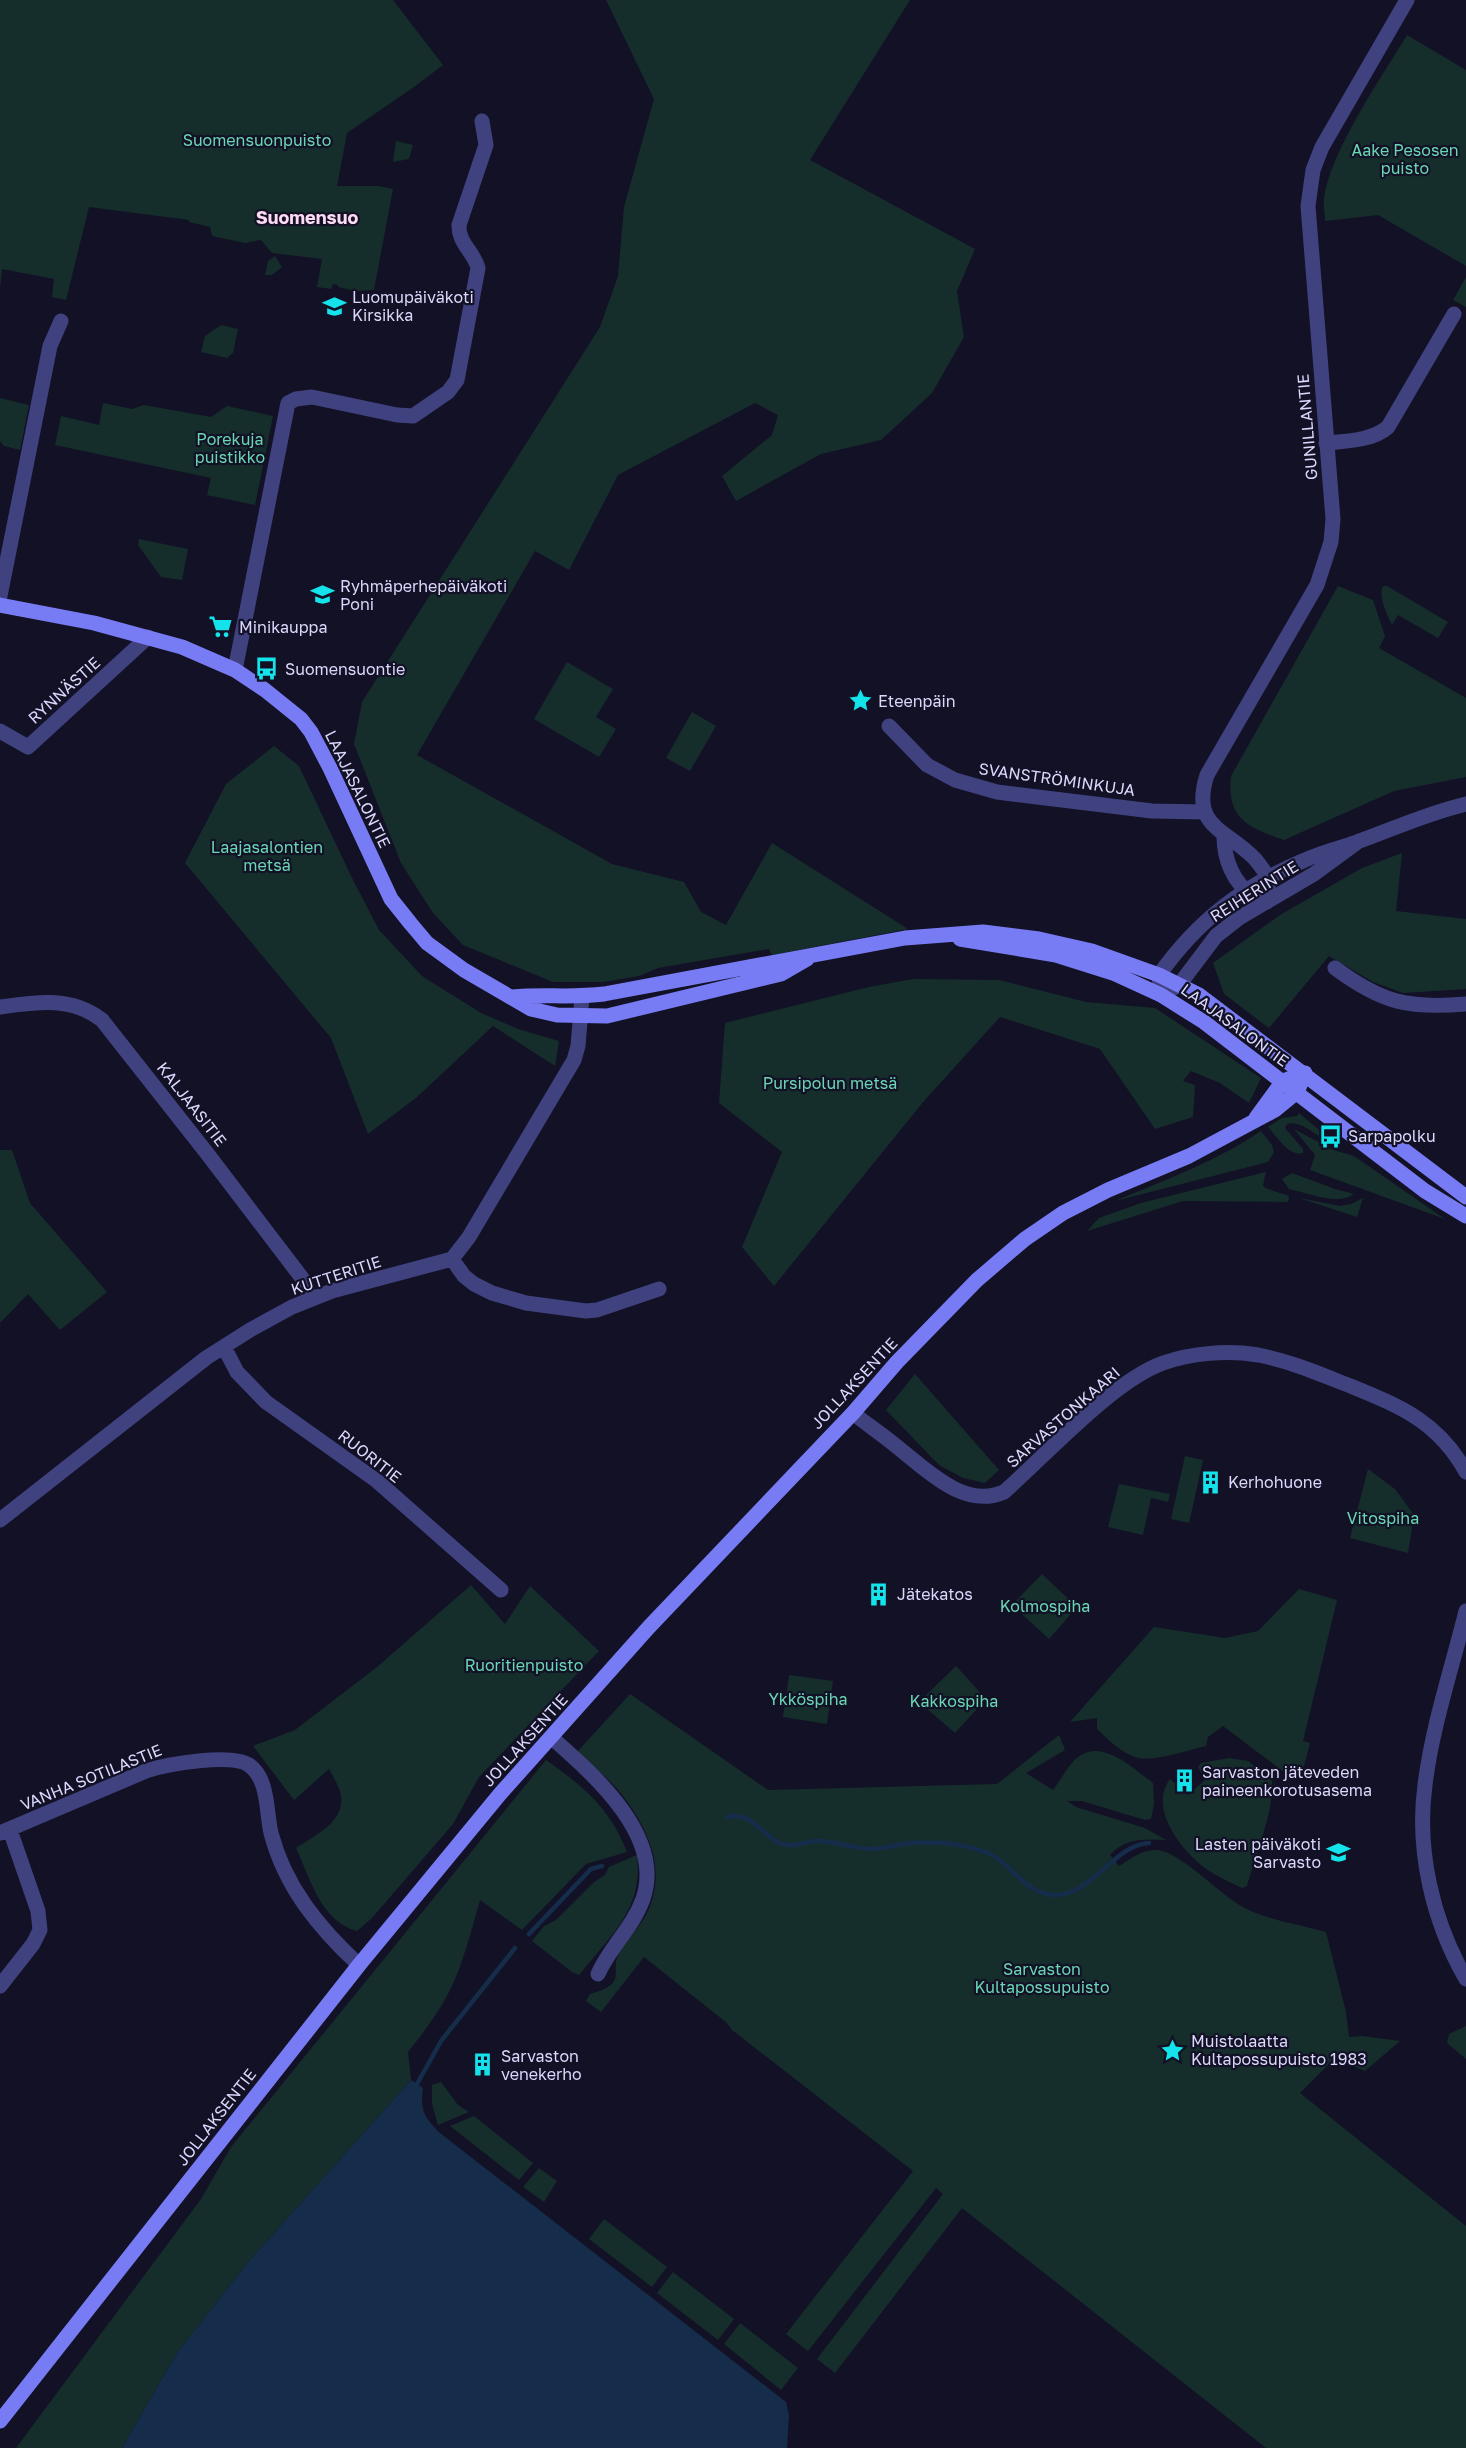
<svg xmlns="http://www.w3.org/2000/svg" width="1466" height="2448" font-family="'Golos Text',sans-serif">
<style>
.green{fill:#152e2c}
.water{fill:#152d4b}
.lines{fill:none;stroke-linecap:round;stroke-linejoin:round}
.stream{stroke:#152d4b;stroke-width:4.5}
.minor{stroke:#404280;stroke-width:15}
.tertiary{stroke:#404280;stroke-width:15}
.secondary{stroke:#777cf4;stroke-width:15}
.labels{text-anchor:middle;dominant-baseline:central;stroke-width:4.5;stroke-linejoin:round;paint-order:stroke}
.park-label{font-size:16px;fill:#6ad6b4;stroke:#131125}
.poi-label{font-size:16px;fill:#dad8fc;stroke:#131125;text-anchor:start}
.street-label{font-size:16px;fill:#dad8fc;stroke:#131125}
.neighbourhood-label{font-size:18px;font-weight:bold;fill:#fcdaf2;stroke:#131125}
</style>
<rect width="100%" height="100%" fill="#131125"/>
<!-- green -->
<path class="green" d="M 0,0 L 393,0 L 443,65 L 414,87 L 347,133 L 337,186 L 378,186 L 393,189 L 374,290 L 356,291 L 338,287 L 338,285 L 333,284 L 331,289 L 317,287 L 322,259 L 272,253 L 261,240 L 245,243 L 212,236 L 210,227 L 189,222 L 189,220 L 89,207 L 66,300 L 52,297 L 54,279 L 2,269 L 0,288 Z
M 606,0 L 910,0 L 810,160 L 975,249 L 957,291 L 964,337 L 932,393 L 881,440 L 821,454 L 736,501 L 722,476 L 772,435 L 778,415 L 755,403 L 618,475 L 569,570 L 535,551 L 417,755 L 612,864 L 684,882 L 701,912 L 726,925 L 772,843 L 908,929 L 772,955 L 769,949 L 658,968 L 639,976 L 603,982 L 553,982 L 463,945 L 433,913 L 401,863 L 354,744 L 362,702 L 600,327 L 618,276 L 624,207 L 654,99 Z
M 1407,35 L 1466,70 L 1466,266 L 1378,215 L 1325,221 C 1325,213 1323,205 1324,198 C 1331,150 1381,78 1407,35 Z
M 396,141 L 413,145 L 409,159 L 393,162 Z
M 275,256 L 282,267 L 272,275 L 265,275 L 268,261 Z
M 1466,277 L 1466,307 L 1453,300 Z
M 221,325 L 238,329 L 233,353 L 227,358 L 201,352 L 205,336 Z
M 0,398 L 29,405 L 20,450 L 4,446 L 0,441 Z
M 103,403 L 132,409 L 144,405 L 211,417 L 227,406 L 273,416 L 255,505 L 207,495 L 211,478 L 55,445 L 61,416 L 99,425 Z
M 139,539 L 188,549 L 182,580 L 161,577 L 138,545 Z
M 1338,586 L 1373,600 L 1385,636 L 1379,648 L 1466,698 L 1466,777 L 1394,791 L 1284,840 C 1248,828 1226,818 1231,776 Z
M 1383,586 L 1387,586 L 1448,622 L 1438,638 L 1398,615 L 1392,625 C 1387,614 1378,597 1383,586 Z
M 567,662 L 613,689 L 596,717 L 616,729 L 599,757 L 534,719 Z
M 692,712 L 716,726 L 690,771 L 666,758 Z
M 274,746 L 299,766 L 351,876 L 379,930 L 422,976 L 481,1013 L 518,1029 L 559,1041 L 555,1066 L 493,1026 L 416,1098 L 368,1134 L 331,1038 L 185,863 L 226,784 Z
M 1402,853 L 1396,911 L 1466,919 L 1466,989 L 1403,993 L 1373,982 L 1329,956 L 1269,1028 L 1224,994 L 1213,963 L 1280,915 L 1362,868 Z
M 913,979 L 999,980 L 1086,1002 L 1155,1008 L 1261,1078 L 1249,1103 L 1220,1083 L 1191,1071 L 1183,1081 L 1195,1085 L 1193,1117 L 1155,1129 L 1100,1049 L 1000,1017 L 924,1101 L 774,1286 L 742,1247 L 782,1152 L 719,1103 L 725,1023 L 869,987 Z
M 1299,1113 L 1330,1139 L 1327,1142 C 1316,1135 1300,1120 1287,1124 L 1285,1128 L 1303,1149 L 1303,1153 C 1289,1157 1277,1137 1268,1127 L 1282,1118 L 1297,1116 Z
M 1294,1129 L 1333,1150 L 1354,1156 L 1445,1219 L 1310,1170 L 1315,1155 Z
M 1261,1131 L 1272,1145 L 1274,1152 L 1268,1162 L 1115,1201 C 1165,1180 1215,1162 1261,1131 Z
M 0,1150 L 12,1150 L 30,1203 L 107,1292 L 60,1330 L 28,1294 L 0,1323 Z
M 1266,1172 L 1263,1185 L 1265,1188 L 1289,1196 L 1288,1202 L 1183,1201 L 1087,1231 L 1099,1218 L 1141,1203 Z
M 1292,1173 L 1335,1189 L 1354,1194 C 1338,1206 1308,1193 1289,1189 L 1282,1179 Z
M 1299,1198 L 1340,1206 L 1351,1204 L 1363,1198 L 1357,1217 Z
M 915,1374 L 999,1470 L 985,1483 L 963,1478 L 939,1465 L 886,1410 Z
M 1185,1456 L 1203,1460 L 1189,1523 L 1171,1519 Z
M 1368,1469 L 1395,1489 L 1414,1515 L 1408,1553 L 1350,1538 Z
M 1119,1484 L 1170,1494 L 1168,1502 L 1151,1498 L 1143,1535 L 1108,1527 Z
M 1042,1574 L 1077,1607 L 1049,1639 L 1012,1605 Z
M 471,1585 L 505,1624 L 530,1586 L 599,1651 L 479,1777 L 453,1824 L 372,1918 L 357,1931 C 321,1922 310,1878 296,1848 C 314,1836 345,1822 341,1796 C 340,1787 333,1777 329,1769 L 294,1800 L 253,1746 L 295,1730 L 377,1667 Z
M 1299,1589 L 1337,1600 L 1303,1741 L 1310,1743 L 1302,1773 L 1284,1772 L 1223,1726 L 1208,1737 L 1206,1746 C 1188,1750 1152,1763 1135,1757 C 1120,1752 1108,1739 1097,1729 L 1097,1718 L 1070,1722 L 1154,1627 L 1225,1638 L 1258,1631 Z
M 956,1666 L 986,1699 L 955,1733 L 919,1702 Z
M 789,1675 L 833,1681 L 827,1724 L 783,1717 Z
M 630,1694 L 768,1790 L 997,1784 L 1059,1735 L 1065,1750 L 1026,1773 L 1053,1790 C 1060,1781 1065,1771 1072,1763 C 1097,1733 1131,1767 1153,1783 L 1154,1804 L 1151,1819 L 1145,1820 L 1082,1801 L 1067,1801 L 1076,1807 L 1145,1828 L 1166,1840 C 1144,1839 1126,1838 1110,1855 L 1119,1866 C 1130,1859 1143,1849 1157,1850 C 1181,1851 1223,1899 1249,1910 C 1273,1921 1301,1925 1326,1932 L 1346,2012 L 1349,2037 L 1363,2036 L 1400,2041 L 1365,2071 L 1334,2059 L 1300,2093 L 1466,2226 L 1466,2448 L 1266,2448 L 962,2208 L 835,2373 L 817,2359 L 943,2194 L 936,2188 L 808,2351 L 786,2334 L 913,2171 L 732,2030 L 727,2023 L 644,1957 L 601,2012 L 586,2001 L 590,1994 C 633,1981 605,1973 622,1948 C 630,1936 642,1924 648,1911 C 666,1871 650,1833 626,1800 C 614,1782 593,1767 577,1752 Z
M 1229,1758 L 1248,1761 L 1272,1780 C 1275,1808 1255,1857 1247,1886 L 1242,1888 C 1230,1882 1216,1876 1205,1868 C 1181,1850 1148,1808 1170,1779 L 1188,1795 L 1205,1780 L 1198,1767 L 1201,1763 Z
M 546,1760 C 583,1786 610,1808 627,1852 L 586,1864 L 522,1930 L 480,1900 C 471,1931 463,1965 448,1994 C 437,2015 423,2033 408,2052 L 411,2080 L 249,2261 L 177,2353 L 122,2448 L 16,2448 L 201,2199 L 231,2147 Z
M 637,1855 C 644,1909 610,1936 579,1975 L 572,1972 L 532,1941 L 544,1926 L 556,1920 L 594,1882 L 605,1875 L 609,1867 Z
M 1466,2026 L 1466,2059 L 1447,2043 L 1449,2034 Z
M 441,2082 L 458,2105 L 469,2112 L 438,2125 L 432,2104 L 432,2085 Z
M 474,2116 L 533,2163 L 519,2180 L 450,2126 Z
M 539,2168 L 557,2181 L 544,2202 L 523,2187 Z
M 604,2219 L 667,2267 L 652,2287 L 589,2239 Z
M 673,2272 L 734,2319 L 718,2340 L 657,2293 Z
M 740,2323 L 798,2368 L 781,2390 L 724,2344 Z"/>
<!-- water -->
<path class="water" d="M 411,2080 L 423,2088 C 420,2111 424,2117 440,2133 L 786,2402 L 789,2415 L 787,2448 L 122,2448 L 177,2353 L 249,2261 Z"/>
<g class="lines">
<!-- stream -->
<path class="stream" d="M 727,1817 C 756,1809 765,1846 791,1845 C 800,1845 809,1841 818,1841 C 837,1841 854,1849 872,1849 C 883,1849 894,1845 904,1844 C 931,1841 960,1843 985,1852 C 1010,1861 1026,1895 1054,1895 C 1092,1896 1113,1845 1149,1843
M 529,1934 L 591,1869 L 602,1866
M 417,2084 L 441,2041 L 515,1948"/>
<!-- minor -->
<path class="minor" d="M 1326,443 C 1346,441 1372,441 1388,427 L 1454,314
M 0,596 L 50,346 L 61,321
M 235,670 L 288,403 L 296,399 L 312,397 L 397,415 L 413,416 L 448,392 L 457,380 L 478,268 C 474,252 458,243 459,225 L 486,145 L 482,121
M 889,726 L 927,765 L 955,780 L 997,792 L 1152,811 L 1205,812
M 0,731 L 28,747 L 148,637
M 1335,968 C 1382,1003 1409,1009 1466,1004
M 0,1007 C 37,1002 71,996 102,1020 L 206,1152 L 302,1278 L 310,1299
M 452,1259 L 464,1276 L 474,1284 L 492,1293 L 526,1303 L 586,1311 L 597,1310 L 659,1289
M 224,1347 L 237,1372 L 266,1402 L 377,1481 L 501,1590
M 853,1413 C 869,1426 886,1437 901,1450 C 929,1472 965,1509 1004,1492 C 1046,1455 1113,1381 1163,1363 C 1192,1353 1227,1350 1258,1355 C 1290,1361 1322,1375 1353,1387 C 1402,1407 1439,1423 1466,1472
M 0,1520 L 206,1358 L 250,1330 L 292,1307 L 332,1291 L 452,1259 L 469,1237 L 574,1060 L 578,1046 L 582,997
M 1466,1611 C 1452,1668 1432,1727 1425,1785 C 1416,1851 1433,1922 1466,1979
M 551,1737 C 593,1774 665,1836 643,1899 C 633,1927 610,1947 598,1974
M 0,1833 L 146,1771 C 167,1764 231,1753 249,1765 C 269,1779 266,1812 271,1833 C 285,1887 319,1928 359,1965
M 0,1986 L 33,1944 L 40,1930 L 38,1911 L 10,1830"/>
<!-- tertiary -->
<path class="tertiary" d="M 1224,837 C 1224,858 1233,884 1253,895
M 1359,841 L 1314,874 L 1239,918 L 1216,936 L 1179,985 L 1161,995 L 1159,975 C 1198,920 1243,886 1305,860 C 1322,852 1340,848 1357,842 C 1396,828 1425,814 1466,804
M 1267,902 C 1267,895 1269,886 1268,879 C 1266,872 1259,864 1255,859 C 1227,829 1190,828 1207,775 L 1317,585 L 1331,542 L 1333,519 L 1308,206 L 1313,170 L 1322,147 L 1407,0"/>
<!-- secondary -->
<path class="secondary" d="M 0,605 L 94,623 L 182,647 L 235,670 L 265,690 L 301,719 L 311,732 L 330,768 L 391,899 L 411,924 L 427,943 L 464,970 L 531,1009 L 557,1015 L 607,1016 L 781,974 L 807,959
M 960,939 L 1056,955 L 1113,973 L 1161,995 L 1204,1022 L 1425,1191 L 1466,1216
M 512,997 C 543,994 573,998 604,994 L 905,938 L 983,932 L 1039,939 L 1092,951 L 1159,975 L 1199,995 L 1466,1197
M 1256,1118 L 1283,1081 L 1291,1078
M 0,2421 L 359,1965 L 500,1794 L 649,1627 L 853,1413 L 897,1362 L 977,1280 L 1025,1239 L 1063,1213 L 1108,1190 L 1189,1156 L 1275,1110 L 1297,1092 L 1305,1073"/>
</g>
<!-- icons -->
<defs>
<symbol id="school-bare" viewBox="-9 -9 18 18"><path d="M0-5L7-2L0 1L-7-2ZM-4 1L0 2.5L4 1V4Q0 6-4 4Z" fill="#15e3eb" stroke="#131125" stroke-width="2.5" paint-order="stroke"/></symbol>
<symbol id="supermarket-bare" viewBox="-9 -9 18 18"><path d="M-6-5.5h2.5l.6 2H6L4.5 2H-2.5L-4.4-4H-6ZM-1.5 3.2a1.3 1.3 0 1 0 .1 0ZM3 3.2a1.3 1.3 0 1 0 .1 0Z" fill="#15e3eb" stroke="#131125" stroke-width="2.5" paint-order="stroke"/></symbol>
<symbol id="bus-bare" viewBox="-9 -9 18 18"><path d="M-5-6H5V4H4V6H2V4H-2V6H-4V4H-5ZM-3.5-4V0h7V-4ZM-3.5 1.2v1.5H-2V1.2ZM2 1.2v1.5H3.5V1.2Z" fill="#15e3eb" stroke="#131125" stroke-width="2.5" paint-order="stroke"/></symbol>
<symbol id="sight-bare" viewBox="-9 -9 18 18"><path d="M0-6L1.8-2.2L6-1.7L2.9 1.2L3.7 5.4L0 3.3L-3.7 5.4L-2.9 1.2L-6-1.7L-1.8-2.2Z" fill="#15e3eb" stroke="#131125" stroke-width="2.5" paint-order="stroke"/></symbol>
<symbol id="building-bare" viewBox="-9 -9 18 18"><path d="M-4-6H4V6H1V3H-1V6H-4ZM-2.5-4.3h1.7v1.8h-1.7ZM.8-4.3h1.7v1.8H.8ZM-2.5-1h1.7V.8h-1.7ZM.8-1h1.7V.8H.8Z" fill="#15e3eb" stroke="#131125" stroke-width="2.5" paint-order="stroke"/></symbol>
</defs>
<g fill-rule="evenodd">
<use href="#school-bare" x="318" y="290" width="33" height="33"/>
<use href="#school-bare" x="306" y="578" width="33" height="33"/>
<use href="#supermarket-bare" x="204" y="610" width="33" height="33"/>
<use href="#bus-bare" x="250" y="652" width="33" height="33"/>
<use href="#sight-bare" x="844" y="684" width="33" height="33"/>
<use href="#bus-bare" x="1314" y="1120" width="33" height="33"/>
<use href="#building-bare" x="1194" y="1466" width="33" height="33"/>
<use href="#building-bare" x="862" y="1578" width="33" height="33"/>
<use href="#building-bare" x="1168" y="1764" width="33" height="33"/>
<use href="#school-bare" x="1322" y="1836" width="33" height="33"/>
<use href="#sight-bare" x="1156" y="2034" width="33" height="33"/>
<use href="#building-bare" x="466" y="2048" width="33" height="33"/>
</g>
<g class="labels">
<!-- park labels -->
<g class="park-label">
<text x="257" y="140">Suomensuonpuisto</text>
<text x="1405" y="150">Aake Pesosen<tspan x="1405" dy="18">puisto</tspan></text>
<text x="230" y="439">Porekuja<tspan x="230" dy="18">puistikko</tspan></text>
<text x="267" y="847">Laajasalontien<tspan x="267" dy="18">metsä</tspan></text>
<text x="830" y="1083">Pursipolun metsä</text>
<text x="1383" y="1518">Vitospiha</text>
<text x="1045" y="1606">Kolmospiha</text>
<text x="524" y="1665">Ruoritienpuisto</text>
<text x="808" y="1699">Ykköspiha</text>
<text x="954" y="1701">Kakkospiha</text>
<text x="1042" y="1969">Sarvaston<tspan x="1042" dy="18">Kultapossupuisto</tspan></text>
</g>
<!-- poi labels -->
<g class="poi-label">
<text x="352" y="297">Luomupäiväkoti<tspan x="352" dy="18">Kirsikka</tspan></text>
<text x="340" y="586">Ryhmäperhepäiväkoti<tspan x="340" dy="18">Poni</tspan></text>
<text x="239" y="627">Minikauppa</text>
<text x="285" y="669">Suomensuontie</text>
<text x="878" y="701">Eteenpäin</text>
<text x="1348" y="1136">Sarpapolku</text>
<text x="1228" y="1482">Kerhohuone</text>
<text x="897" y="1594">Jätekatos</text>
<text x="1202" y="1772">Sarvaston jäteveden<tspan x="1202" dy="18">paineenkorotusasema</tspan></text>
<text x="1321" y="1844" text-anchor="end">Lasten päiväkoti<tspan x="1321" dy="18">Sarvasto</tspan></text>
<text x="1191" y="2041">Muistolaatta<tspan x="1191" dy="18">Kultapossupuisto 1983</tspan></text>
<text x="501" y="2056">Sarvaston<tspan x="501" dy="18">venekerho</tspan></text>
</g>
<!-- street labels -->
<g class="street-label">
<text transform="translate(1307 427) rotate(-95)">GUNILLANTIE</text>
<text transform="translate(64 690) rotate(-42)">RYNNÄSTIE</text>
<text transform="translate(1057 779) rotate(8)">SVANSTRÖMINKUJA</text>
<text transform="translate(358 789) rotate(64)">LAAJASALONTIE</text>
<text transform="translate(1254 891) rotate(-32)">REIHERINTIE</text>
<text transform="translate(1235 1025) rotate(36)">LAAJASALONTIE</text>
<text transform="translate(192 1104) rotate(52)">KALJAASITIE</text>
<text transform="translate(336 1275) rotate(-18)">KUTTERITIE</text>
<text transform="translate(854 1383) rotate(-47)">JOLLAKSENTIE</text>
<text transform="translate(1063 1417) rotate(-41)">SARVASTONKAARI</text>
<text transform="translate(370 1456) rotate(38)">RUORITIE</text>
<text transform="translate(525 1740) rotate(-48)">JOLLAKSENTIE</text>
<text transform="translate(91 1777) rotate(-22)">VANHA SOTILASTIE</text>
<text transform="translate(216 2117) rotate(-52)">JOLLAKSENTIE</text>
</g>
<!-- neighbourhood labels -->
<g class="neighbourhood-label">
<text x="307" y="217">Suomensuo</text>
</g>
</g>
</svg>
